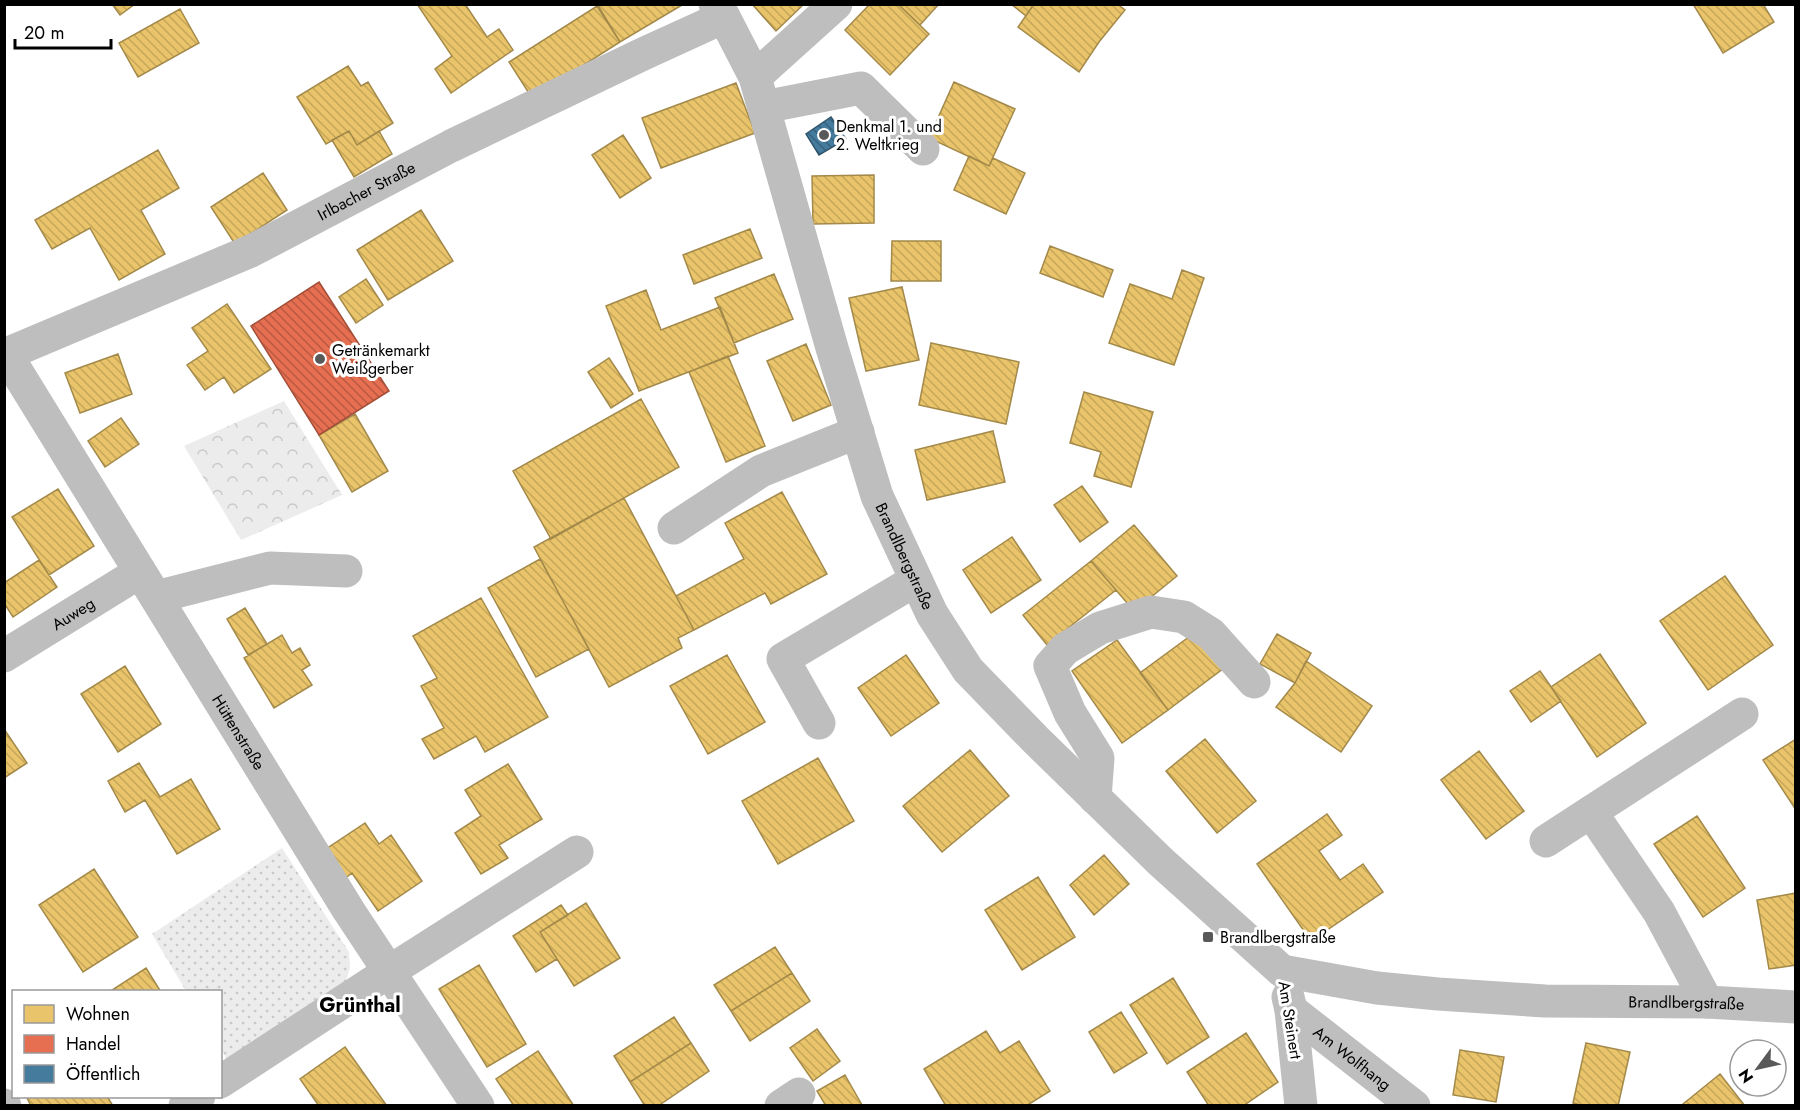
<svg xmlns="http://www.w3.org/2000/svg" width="1800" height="1110" font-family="Jost,sans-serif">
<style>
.grass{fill:url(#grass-dots)}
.forest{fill:url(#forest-crowns)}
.homes{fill:url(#homes-back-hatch);stroke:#a3894a;stroke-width:1.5}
.shops{fill:url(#shops-back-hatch);stroke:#a24e39;stroke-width:1.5}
.public{fill:url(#public-back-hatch);stroke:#30566e;stroke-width:1.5}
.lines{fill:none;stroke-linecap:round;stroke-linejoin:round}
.minor{stroke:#bebebe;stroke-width:33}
.poi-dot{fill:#595959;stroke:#fff;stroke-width:2}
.labels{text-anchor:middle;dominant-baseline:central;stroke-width:6;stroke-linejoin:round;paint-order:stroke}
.poi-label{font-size:16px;fill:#000;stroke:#fff;text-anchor:start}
.street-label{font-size:16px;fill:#000;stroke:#fff}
.quarter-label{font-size:20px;font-weight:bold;fill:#000;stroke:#fff}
</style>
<defs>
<pattern id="grass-dots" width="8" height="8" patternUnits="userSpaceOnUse" patternTransform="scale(1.5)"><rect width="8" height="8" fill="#ececec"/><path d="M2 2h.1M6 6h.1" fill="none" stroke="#c9c9c9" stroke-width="1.8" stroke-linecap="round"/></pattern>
<pattern id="forest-crowns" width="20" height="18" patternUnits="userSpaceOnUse" patternTransform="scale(1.5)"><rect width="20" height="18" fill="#ececec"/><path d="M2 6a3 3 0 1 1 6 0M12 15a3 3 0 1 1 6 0" fill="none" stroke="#c9c9c9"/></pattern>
<pattern id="homes-back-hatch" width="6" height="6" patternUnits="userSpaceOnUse" patternTransform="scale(1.5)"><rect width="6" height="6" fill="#e9c46a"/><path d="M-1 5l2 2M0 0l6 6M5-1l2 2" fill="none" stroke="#c6a75a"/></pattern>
<pattern id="shops-back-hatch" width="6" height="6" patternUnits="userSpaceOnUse" patternTransform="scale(1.5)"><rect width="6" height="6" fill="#e76f51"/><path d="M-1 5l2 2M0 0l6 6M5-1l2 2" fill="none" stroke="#b95941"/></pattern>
<pattern id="public-back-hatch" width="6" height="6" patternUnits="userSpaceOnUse" patternTransform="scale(1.5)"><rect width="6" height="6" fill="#457b9d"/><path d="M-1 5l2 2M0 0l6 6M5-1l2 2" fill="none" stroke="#37627e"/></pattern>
</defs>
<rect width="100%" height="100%" fill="#fff"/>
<!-- grass -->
<path class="grass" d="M 282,848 L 349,952 L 350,968 L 344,988 L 229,1064 L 221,1049 L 220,992 L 186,991 L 152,934 Z"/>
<!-- forest -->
<path class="forest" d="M 284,401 L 342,495 L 241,540 L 184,446 Z"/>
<!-- homes -->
<path class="homes" d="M 112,4 L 135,4 L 120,15 Z
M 417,4 L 465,4 L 487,37 L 499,29 L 513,50 L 451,93 L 435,69 L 452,56 Z
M 597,4 L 682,4 L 682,5 L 620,42 Z
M 752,4 L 804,4 L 776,31 Z
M 870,4 L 898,4 L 929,34 L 890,75 L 845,30 Z
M 898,4 L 939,4 L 920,25 Z
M 1011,4 L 1034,4 L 1026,16 Z
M 1034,4 L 1117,4 L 1125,10 L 1099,42 L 1079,72 L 1018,27 Z
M 1693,4 L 1763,4 L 1774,22 L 1723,53 Z
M 597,6 L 620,42 L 532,98 L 509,62 Z
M 180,9 L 199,43 L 138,77 L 119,43 Z
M 348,66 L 361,86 L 368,82 L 393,123 L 357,145 L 349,131 L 326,144 L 297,97 Z
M 954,82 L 1015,109 L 989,166 L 929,138 Z
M 736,83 L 755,133 L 661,168 L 642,118 Z
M 349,131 L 357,145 L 379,131 L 392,154 L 354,177 L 332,140 Z
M 623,135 L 651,178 L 620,198 L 592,155 Z
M 158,150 L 179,188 L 141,210 L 165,254 L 119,280 L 90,228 L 52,249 L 35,220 Z
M 969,156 L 989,166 L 993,158 L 1025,173 L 1006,214 L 954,190 Z
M 263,173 L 287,210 L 235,244 L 211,207 Z
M 874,175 L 874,223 L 813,224 L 812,176 Z
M 421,210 L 453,261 L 388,300 L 357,250 Z
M 750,229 L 762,258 L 694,284 L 683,255 Z
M 892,241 L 941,241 L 941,281 L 891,281 Z
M 1050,246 L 1113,270 L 1103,297 L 1040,273 Z
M 1182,270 L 1204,278 L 1174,365 L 1109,343 L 1130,284 L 1172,299 Z
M 774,274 L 793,319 L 734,343 L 715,298 Z
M 366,279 L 383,305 L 356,323 L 339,297 Z
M 902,287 L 919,360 L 866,371 L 849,298 Z
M 646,290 L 661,330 L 720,307 L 738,353 L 639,391 L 606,306 Z
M 227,304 L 271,369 L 234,393 L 224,377 L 205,390 L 187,365 L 208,351 L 192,328 Z
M 931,343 L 1019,362 L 1006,424 L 919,405 Z
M 806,344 L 831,405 L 793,421 L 767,361 Z
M 118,354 L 132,394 L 80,413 L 65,373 Z
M 728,356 L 765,446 L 726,462 L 689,372 Z
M 609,358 L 633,394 L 611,408 L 588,372 Z
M 1084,392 L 1153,412 L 1131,487 L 1094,476 L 1101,452 L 1070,443 Z
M 641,399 L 679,467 L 551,539 L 513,471 Z
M 355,414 L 388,471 L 352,492 L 319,435 Z
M 121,418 L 139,444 L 105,467 L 88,441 Z
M 993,431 L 1005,482 L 927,500 L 915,450 Z
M 1082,486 L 1108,522 L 1080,542 L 1054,505 Z
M 58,489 L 94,546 L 49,575 L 12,517 Z
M 782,492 L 827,574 L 771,604 L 765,593 L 694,630 L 676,596 L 744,559 L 725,523 Z
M 624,498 L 694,630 L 678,638 L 682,648 L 609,687 L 534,547 Z
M 1134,525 L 1177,576 L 1134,611 L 1091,561 Z
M 1012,537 L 1041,580 L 991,613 L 963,570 Z
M 540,559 L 589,649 L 536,677 L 488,588 Z
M 39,560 L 57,587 L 13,617 L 4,603 L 4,583 Z
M 1091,561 L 1116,590 L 1047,645 L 1023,615 Z
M 1725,576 L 1773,645 L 1708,690 L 1660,621 Z
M 481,598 L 548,717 L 485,752 L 476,736 L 434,759 L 422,739 L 444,728 L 421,686 L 437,678 L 413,636 Z
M 245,608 L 267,644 L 248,655 L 227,619 Z
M 1197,631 L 1224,668 L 1168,710 L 1140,673 Z
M 1277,634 L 1311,653 L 1295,683 L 1260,664 Z
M 282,635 L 292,653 L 300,648 L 310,665 L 302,670 L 312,685 L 274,708 L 244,658 Z
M 1117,640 L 1168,710 L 1122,743 L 1072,671 Z
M 1600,654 L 1646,723 L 1597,757 L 1551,687 Z
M 727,655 L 765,722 L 708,754 L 670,686 Z
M 906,655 L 939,703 L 891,736 L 858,688 Z
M 1306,661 L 1372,706 L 1341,752 L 1276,707 L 1295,683 Z
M 125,666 L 161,724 L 118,752 L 81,694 Z
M 1540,671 L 1561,701 L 1531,722 L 1510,691 Z
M 4,729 L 27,763 L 4,778 Z
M 1205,739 L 1256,801 L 1217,833 L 1166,771 Z
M 1796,739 L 1796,810 L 1763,760 Z
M 970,750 L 1009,796 L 942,852 L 903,806 Z
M 1479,751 L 1524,811 L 1486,839 L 1441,780 Z
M 818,758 L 854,821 L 778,864 L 742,801 Z
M 139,763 L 160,797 L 191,779 L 220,829 L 177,854 L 145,800 L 125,812 L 108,781 Z
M 508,764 L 542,819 L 499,845 L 508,858 L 481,874 L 455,833 L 481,816 L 465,790 Z
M 1327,814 L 1342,835 L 1319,851 L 1340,880 L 1363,864 L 1383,892 L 1311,941 L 1257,864 Z
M 1697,816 L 1745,888 L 1703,917 L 1654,844 Z
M 365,823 L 379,844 L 391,835 L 422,881 L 378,911 L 352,873 L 343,880 L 323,851 Z
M 1104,855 L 1129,884 L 1094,915 L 1070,885 Z
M 94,869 L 138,937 L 83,972 L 39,905 Z
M 1038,877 L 1075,937 L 1022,970 L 985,910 Z
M 1796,893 L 1796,965 L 1769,969 L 1757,900 Z
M 586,903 L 620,958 L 574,986 L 540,932 Z
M 561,905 L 568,915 L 540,932 L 557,959 L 536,972 L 513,936 Z
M 775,947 L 792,973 L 731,1011 L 714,985 Z
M 479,965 L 526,1044 L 487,1067 L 439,989 Z
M 146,968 L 161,992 L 109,992 Z
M 792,973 L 810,1001 L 750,1041 L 731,1011 Z
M 1173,978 L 1209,1037 L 1167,1064 L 1130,1005 Z
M 1121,1012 L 1147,1053 L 1114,1073 L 1089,1032 Z
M 674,1017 L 691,1043 L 630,1082 L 614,1056 Z
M 817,1029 L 840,1061 L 813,1081 L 790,1048 Z
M 986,1031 L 1000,1053 L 1019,1041 L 1050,1091 L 1029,1104 L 1030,1106 L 946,1106 L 924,1069 Z
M 1246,1033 L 1278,1082 L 1243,1106 L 1209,1106 L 1187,1072 Z
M 691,1043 L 709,1071 L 658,1106 L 645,1106 L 630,1082 Z
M 1586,1043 L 1630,1052 L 1618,1106 L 1583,1106 L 1573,1103 Z
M 345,1047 L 387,1106 L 319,1106 L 300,1079 Z
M 1460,1050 L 1504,1057 L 1496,1102 L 1453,1095 Z
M 538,1051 L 574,1106 L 514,1106 L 496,1079 Z
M 1720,1074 L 1745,1106 L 1685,1106 L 1683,1104 Z
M 845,1075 L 862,1105 L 826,1106 L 817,1091 Z
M 26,1096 L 107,1096 L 113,1106 L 31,1106 Z"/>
<!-- shops -->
<path class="shops" d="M 319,282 L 389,391 L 319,435 L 251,326 Z"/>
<!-- public -->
<path class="public" d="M 831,117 L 846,139 L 819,155 L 806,134 Z"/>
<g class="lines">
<!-- minor -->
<g class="minor">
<path id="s1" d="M 715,4 L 724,17 L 755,77 L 832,348 L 877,496 L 932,614 L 968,670 L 1036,740 L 1160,861 L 1282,971 L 1377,988 L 1438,994 L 1545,1001 L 1707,1002 L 1796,1007"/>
<path d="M 755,77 L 836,4"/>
<path d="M 764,107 L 861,88 L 923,149"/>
<path id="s2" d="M 6,354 L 349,911 L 478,1106"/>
<path id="s3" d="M 4,355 L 251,251 L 451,146 L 643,54 L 724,17"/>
<path d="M 674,528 L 761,471 L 858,432"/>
<path d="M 156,597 L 270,568 L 346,571"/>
<path id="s4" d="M 4,656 L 140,572"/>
<path d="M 819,723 L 783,659 L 916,580"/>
<path d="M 1095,798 L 1098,758 L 1070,713 L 1050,666 L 1065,649 L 1100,628 L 1151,612 L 1184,617 L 1211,634 L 1254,682"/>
<path d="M 1591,812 L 1659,912 L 1707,1002"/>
<path d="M 1546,841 L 1742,714"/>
<path d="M 1288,997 L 1291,1010 L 1301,1106"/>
<path id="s5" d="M 1291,1010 L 1414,1106"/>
<path d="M 220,1082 L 390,971 L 577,852"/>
<path d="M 4,1105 L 5,1106"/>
<path d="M 185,1106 L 199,1096"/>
<path d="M 781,1106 L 799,1094"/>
</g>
</g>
<!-- markers -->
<g class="poi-dot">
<circle cx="824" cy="135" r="6"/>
<circle cx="320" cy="359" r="6"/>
<rect x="1202" y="931" width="12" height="12" rx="3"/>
</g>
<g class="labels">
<!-- poi labels -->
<g class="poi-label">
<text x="836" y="126">Denkmal 1. und<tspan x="836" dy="18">2. Weltkrieg</tspan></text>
<text x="332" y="350">Getränkemarkt<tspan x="332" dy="18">Weißgerber</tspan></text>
<text x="1220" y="937">Brandlbergstraße</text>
</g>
<!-- street labels -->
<g class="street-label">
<text stroke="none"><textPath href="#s3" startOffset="398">Irlbacher Straße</textPath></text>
<text stroke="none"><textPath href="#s1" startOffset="586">Brandlbergstraße</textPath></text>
<text stroke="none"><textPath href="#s4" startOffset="81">Auweg</textPath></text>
<text stroke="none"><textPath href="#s2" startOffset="444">Hüttenstraße</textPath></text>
<text stroke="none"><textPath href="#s1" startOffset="1558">Brandlbergstraße</textPath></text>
<text transform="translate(1290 1020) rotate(81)">Am Steinert</text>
<text stroke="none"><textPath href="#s5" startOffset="78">Am Wolfhang</textPath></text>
</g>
<!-- quarter labels -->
<g class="quarter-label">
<text x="360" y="1005">Grünthal</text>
</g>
</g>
<!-- border -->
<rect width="1800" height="1110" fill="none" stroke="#000000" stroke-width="12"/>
<!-- legend -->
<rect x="12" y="990" width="210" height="108" fill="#ffffff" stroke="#999999" stroke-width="1.5"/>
<rect x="24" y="1005" width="30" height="18" fill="#e9c46a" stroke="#999999" stroke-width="1.5"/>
<text x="66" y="1020" font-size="18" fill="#000000">Wohnen</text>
<rect x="24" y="1035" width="30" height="18" fill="#e76f51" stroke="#999999" stroke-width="1.5"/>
<text x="66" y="1050" font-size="18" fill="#000000">Handel</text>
<rect x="24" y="1065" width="30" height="18" fill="#457b9d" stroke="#999999" stroke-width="1.5"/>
<text x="66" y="1080" font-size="18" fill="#000000">Öffentlich</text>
<!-- north arrow -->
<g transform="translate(1758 1068) rotate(237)"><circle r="28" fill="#ffffff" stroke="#999999" stroke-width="1.5"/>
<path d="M0-4.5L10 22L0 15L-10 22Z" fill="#595959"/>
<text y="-9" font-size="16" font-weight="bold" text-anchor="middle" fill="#000000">N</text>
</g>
<!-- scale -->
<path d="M15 39v9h96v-9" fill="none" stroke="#000000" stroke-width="3"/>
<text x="24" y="39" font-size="18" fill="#000000" stroke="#ffffff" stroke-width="4.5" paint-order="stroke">20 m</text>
</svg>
